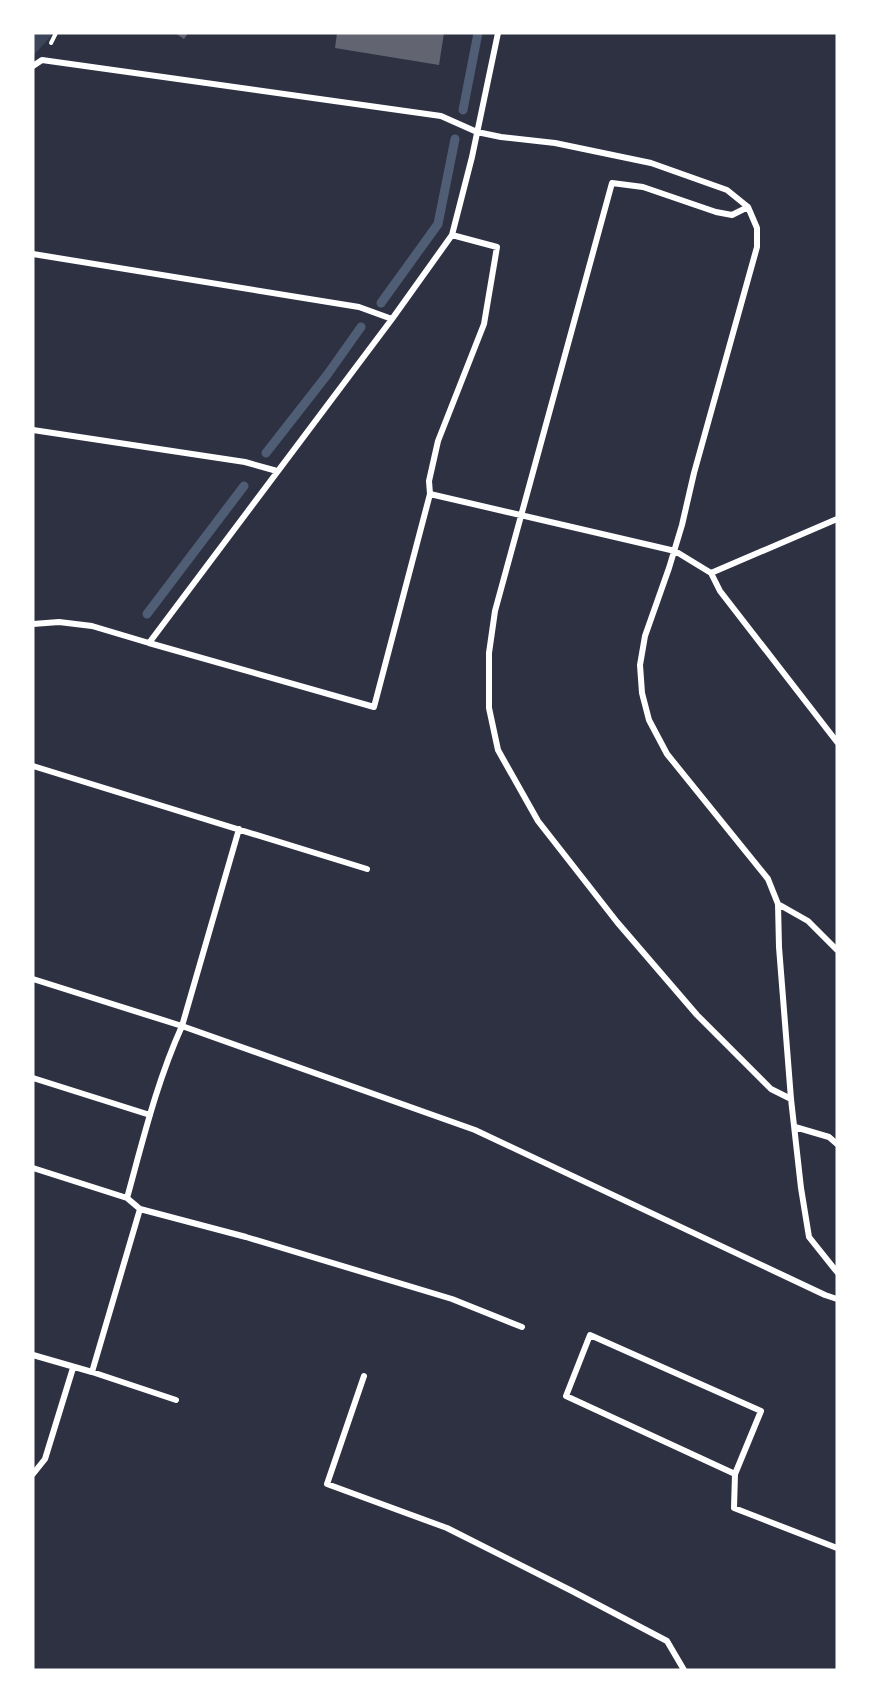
<svg xmlns="http://www.w3.org/2000/svg" width="870" height="1703" font-family="'Sofia Sans Condensed',sans-serif">
<style>
.green{fill:#3c4559}
.lines{fill:none;stroke-linecap:round;stroke-linejoin:round}
.stream{stroke:#4f5d75;stroke-width:9}
.building{fill:#626471}
.path{stroke:#fff;stroke-width:4}
.minor{stroke:#fff;stroke-width:6}
</style>
<rect width="100%" height="100%" fill="#2d3142"/>
<!-- green -->
<path class="green" d="M 33,33 L 54,33 L 33,56 Z"/>
<g class="lines">
<!-- stream -->
<path class="stream" d="M 463,110 L 478,33
M 381,303 L 438,224 L 455,139
M 266,453 L 327,375 L 361,327
M 147,614 L 244,486"/>
</g>
<!-- building -->
<path class="building" d="M 175,33 L 188,33 L 184,39 Z
M 337,33 L 444,33 L 439,65 L 335,48 Z"/>
<g class="lines">
<!-- path -->
<path class="path" d="M 51,43 L 56,33"/>
<!-- minor -->
<path class="minor" d="M 33,66 L 42,60 L 441,116 L 477,132 L 501,137 L 555,143 L 651,163 L 727,190 L 748,207 L 757,228 L 757,247 L 694,473 L 682,525 L 669,568 L 645,636 L 640,665 L 642,693 L 649,720 L 667,754 L 768,879 L 778,904 L 779,947 L 791,1099 L 801,1188 L 809,1237 L 837,1272
M 748,207 L 732,215 L 716,212 L 643,187 L 612,183 L 495,611 L 489,653 L 489,708 L 498,750 L 538,821 L 617,922 L 697,1015 L 771,1089 L 791,1099
M 33,254 L 359,307 L 392,319
M 33,430 L 245,462 L 277,471
M 430,494 L 429,481 L 438,441 L 484,324 L 497,247 L 452,235
M 711,573 L 837,519
M 33,624 L 59,622 L 92,626 L 149,643 L 392,319 L 452,235 L 472,157 L 498,33
M 149,643 L 374,707 L 430,494 L 675,551 L 711,573 L 720,591 L 837,742
M 33,766 L 367,869
M 778,904 L 808,921 L 837,950
M 33,979 L 182,1026 L 475,1130 L 825,1295 L 837,1299
M 33,1078 L 150,1115
M 795,1127 L 829,1137 L 837,1144
M 33,1168 L 127,1198
M 140,1209 L 246,1237 L 452,1299 L 522,1327
M 33,1355 L 92,1372 L 176,1400
M 92,1372 L 140,1209 L 127,1198 C 143,1140 157,1081 182,1026 L 239,829
M 364,1376 L 327,1484 L 447,1528 L 572,1591 L 667,1641 L 684,1670
M 33,1474 L 45,1459 L 73,1368
M 735,1474 L 566,1396 L 590,1335 L 761,1411 L 735,1474 L 734,1508 L 837,1548"/>
</g>
<!-- border -->
<rect width="870" height="1703" fill="none" stroke="#ffffff" stroke-width="69"/>
</svg>
